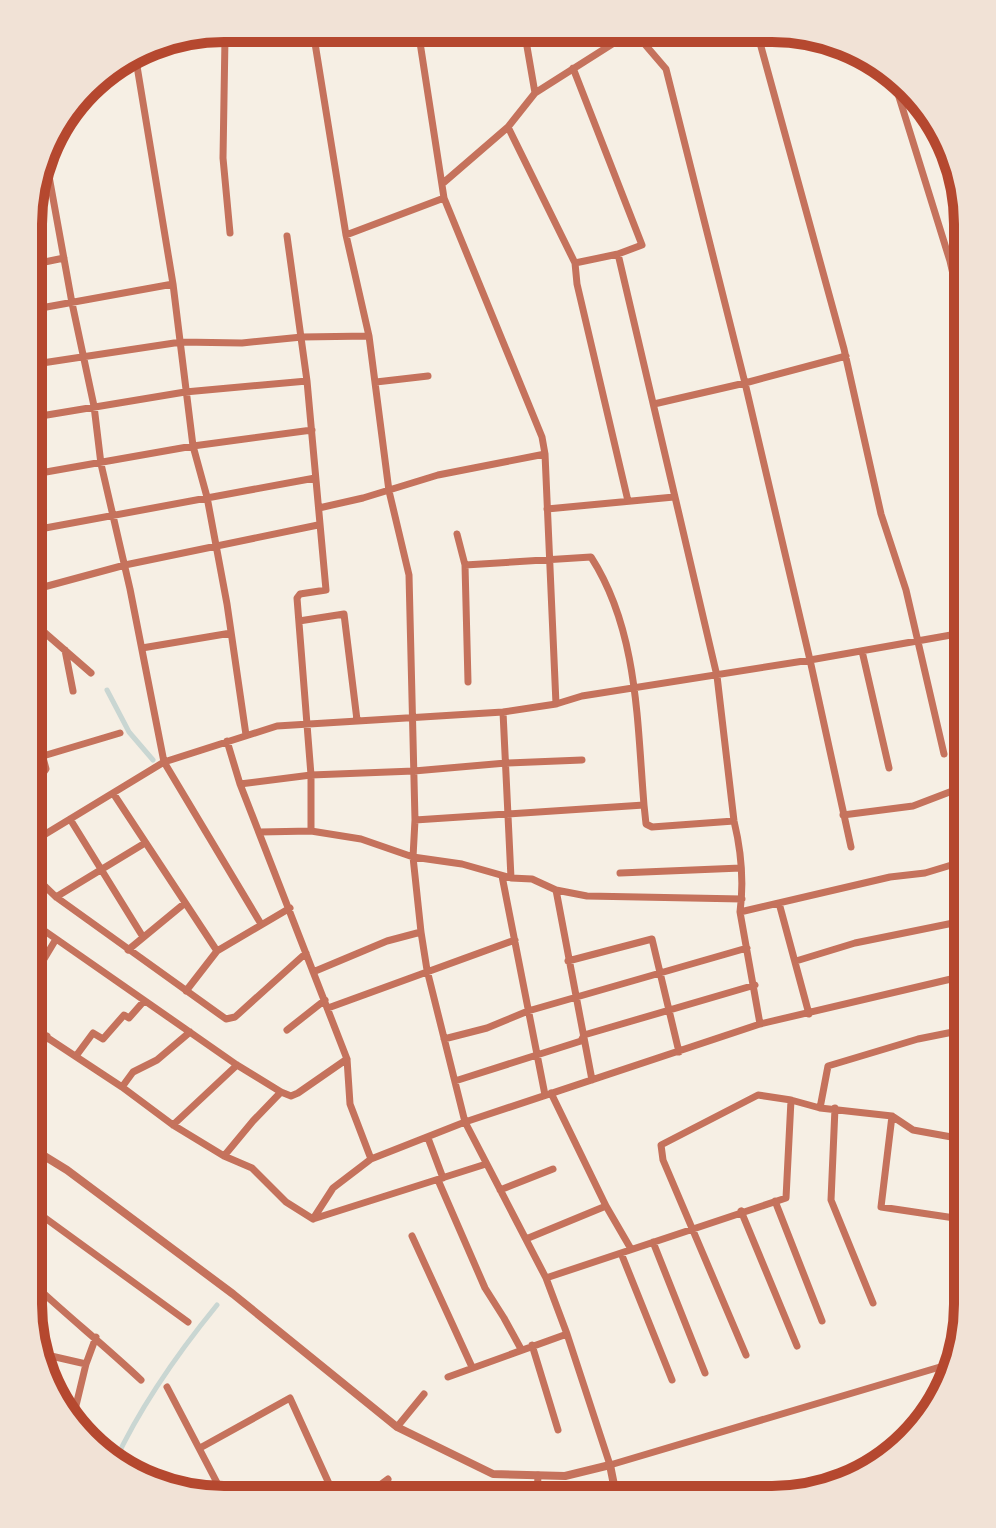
<svg xmlns="http://www.w3.org/2000/svg" width="996" height="1528" font-family="'Golos Text',sans-serif">
<style>
.lines{fill:none;stroke-linecap:round;stroke-linejoin:round}
.stream{stroke:#c9d6d2;stroke-width:5}
.minor{stroke:#c5725c;stroke-width:7}
.tertiary{stroke:#c5725c;stroke-width:8}
.rim{fill:none;stroke:#b5482f;stroke-width:10}
</style>
<rect width="100%" height="100%" fill="#f6efe4"/>
<g class="lines">
<!-- stream -->
<path class="stream" d="M 107,690 L 129,732 L 153,760
M 114,1463 C 141,1405 177,1354 217,1305"/>
<!-- minor -->
<path class="minor" d="M 757,32 L 844,349 L 881,514 L 906,590 L 944,754
M 636,34 L 666,69 L 745,383 L 810,660 L 851,847
M 525,35 L 535,93
M 419,36 L 444,198 L 542,437 L 545,454 L 556,704
M 314,37 L 346,235 L 369,336 L 389,491 L 409,575 L 415,820 L 413,857 L 421,932 L 427,970 L 465,1122 L 546,1278 L 567,1334 L 610,1465 L 950,1364
M 225,38 L 223,158 L 230,233
M 760,43 L 795,32
M 135,54 L 173,284 L 193,446 L 207,497 L 227,604 L 246,735
M 573,68 L 642,245 L 618,254 L 575,263
M 890,68 L 950,261 L 968,340
M 508,127 L 575,263 L 577,284 L 628,501
M 45,154 L 72,303 L 94,406 L 101,464 L 130,589 L 164,762 L 261,924
M 442,184 L 508,127 L 535,93 L 628,34
M 346,235 L 444,198
M 287,236 L 307,381 L 326,590 L 300,594 L 297,598 L 311,775 L 311,831
M 618,254 L 717,676 L 734,821 C 741,850 744,882 740,912 L 760,1024
M 30,265 L 64,258
M 30,310 L 173,284
M 29,365 L 181,342 L 242,343 L 302,337 L 369,336
M 376,382 L 428,376
M 654,404 L 745,383 L 846,356
M 29,418 L 185,392 L 307,381
M 29,475 L 193,446 L 312,430
M 319,508 L 363,498 L 438,475 L 545,454
M 547,509 L 674,497
M 29,531 L 315,478
M 457,534 L 465,565 L 468,682
M 29,591 L 125,565 L 318,525
M 29,619 L 91,673
M 299,621 L 344,614 L 357,720
M 142,648 L 231,633
M 65,650 L 73,691
M 862,651 L 889,768
M 503,712 L 511,878
M 227,741 L 240,784 L 347,1059 L 350,1104 L 371,1159
M 43,756 L 120,733
M 29,780 L 41,776 L 46,769 L 29,705
M 240,784 L 311,775 L 414,771 L 506,763 L 582,760
M 113,793 L 217,951
M 644,805 L 646,824 L 652,827 L 734,821
M 843,815 L 913,806 L 968,785
M 70,819 L 143,937
M 415,820 L 644,805 C 637,721 638,630 591,557 L 465,565
M 260,832 L 311,831 L 361,839 L 413,857 L 462,864 L 511,878 L 532,879 L 556,890 L 587,896 L 742,899
M 29,844 L 164,762 L 277,726 L 503,712 L 556,704 L 582,696 L 810,660 L 968,632
M 29,871 L 56,897 L 226,1019 L 235,1017 L 306,953
M 620,873 L 741,868
M 502,876 L 545,1095
M 556,890 L 592,1080
M 56,897 L 145,843
M 779,903 L 809,1014
M 740,912 L 890,877 L 925,873 L 968,860
M 29,920 L 237,1065 L 281,1092 L 291,1096 L 298,1093 L 347,1059
M 128,950 L 185,903
M 568,961 L 652,939 L 679,1052
M 796,961 L 855,943 L 968,920
M 313,972 L 387,941 L 421,932
M 29,984 L 56,939
M 186,991 L 217,951 L 290,908
M 328,1008 L 515,940
M 28,1025 L 122,1087 L 173,1125 L 224,1156 L 252,1168 L 286,1202 L 313,1219 L 486,1164
M 287,1030 L 325,1000
M 444,1039 L 487,1028 L 528,1011 L 747,948
M 76,1056 L 93,1033 L 103,1039 L 124,1015 L 129,1018 L 144,1001
M 28,1067 L 47,1036
M 455,1081 L 581,1041 L 584,1035 L 755,985
M 122,1087 L 133,1072 L 157,1060 L 190,1032
M 820,1108 L 828,1066 L 918,1039 L 968,1029
M 835,1108 L 831,1200 L 873,1303
M 892,1116 L 881,1207 L 968,1220
M 173,1125 L 237,1065
M 428,1138 L 443,1178
M 224,1156 L 253,1121 L 281,1092
M 438,1180 L 485,1288 L 504,1318 L 521,1349
M 500,1190 L 553,1169
M 775,1201 L 822,1321
M 28,1203 L 41,1215 L 188,1322
M 606,1206 L 631,1249
M 741,1211 L 797,1346
M 313,1219 L 333,1188 L 371,1159 L 465,1122 L 760,1024 L 968,975
M 28,1234 L 41,1215
M 412,1236 L 472,1367
M 526,1239 L 606,1206 L 551,1093
M 653,1242 L 705,1373
M 621,1253 L 672,1380
M 546,1278 L 786,1198 L 791,1100
M 28,1279 C 65,1314 104,1345 141,1380
M 532,1345 L 558,1430
M 38,1353 L 86,1364
M 746,1355 L 663,1160 L 661,1145 L 758,1095 L 791,1100 L 820,1108 L 892,1116 L 913,1130 L 968,1140
M 448,1377 L 567,1334
M 167,1387 L 225,1498
M 73,1418 L 86,1364 L 96,1337
M 397,1427 L 424,1394
M 200,1448 L 290,1398 L 336,1499
M 361,1499 L 388,1479
M 537,1499 L 538,1475"/>
<!-- tertiary -->
<path class="tertiary" d="M 28,1146 L 67,1170 L 233,1294 L 397,1427 L 493,1474 L 565,1476 L 610,1465 L 617,1500"/>
</g>
<!-- crop -->
<path d="M0 0H996V1528H0ZM224 42H772A182 182 0 0 1 954 224V1304A182 182 0 0 1 772 1486H224A182 182 0 0 1 42 1304V224A182 182 0 0 1 224 42Z" fill="#f1e2d6" fill-rule="evenodd"/>
<path class="rim" d="M224 42H772A182 182 0 0 1 954 224V1304A182 182 0 0 1 772 1486H224A182 182 0 0 1 42 1304V224A182 182 0 0 1 224 42Z"/>
</svg>
